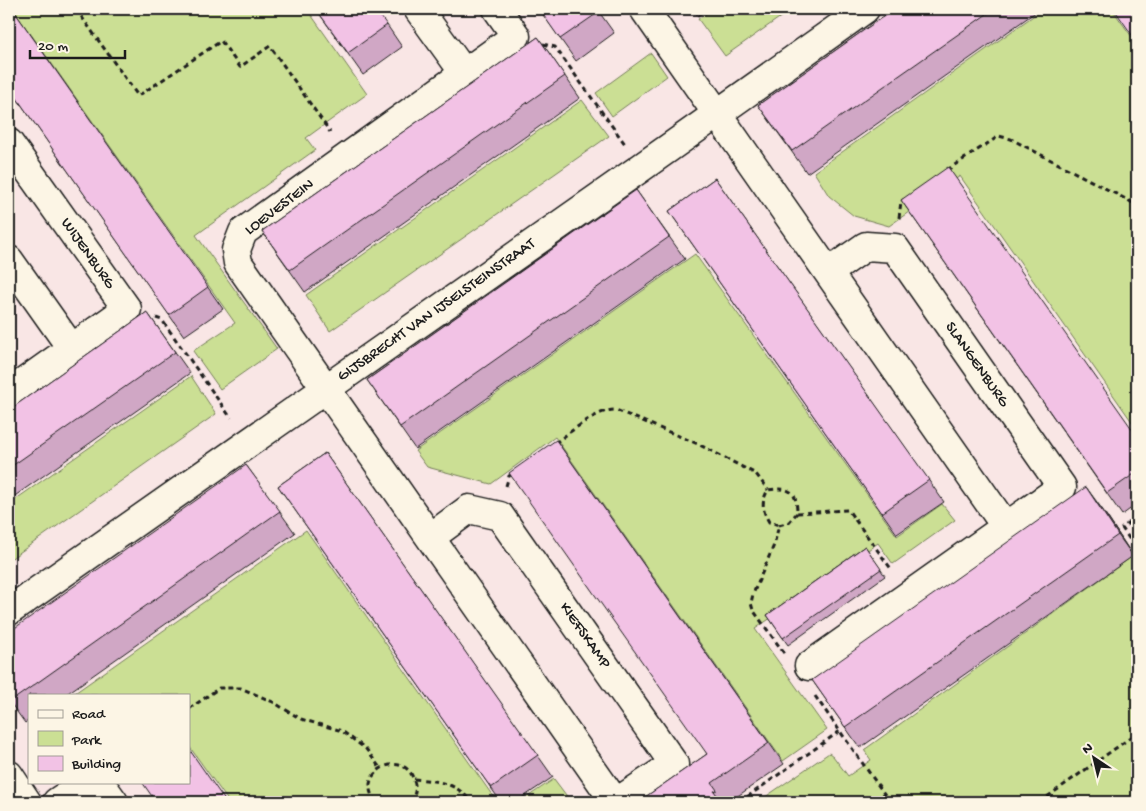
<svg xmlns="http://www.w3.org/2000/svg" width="1146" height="811" font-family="'Gochi Hand',sans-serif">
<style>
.green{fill:#cbdf94;stroke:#747e58}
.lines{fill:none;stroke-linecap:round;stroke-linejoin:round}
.minor-casing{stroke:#1c1c1c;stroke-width:31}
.path{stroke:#1c1c1c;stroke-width:3;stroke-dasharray:5 4;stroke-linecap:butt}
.minor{stroke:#fcf5e5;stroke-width:28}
.wall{fill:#d0a7c5;stroke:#1c1c1c}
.shaded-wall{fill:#a988a0;stroke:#1c1c1c}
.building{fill:#f2c2e5;stroke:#1c1c1c}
.labels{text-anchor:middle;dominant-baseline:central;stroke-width:5;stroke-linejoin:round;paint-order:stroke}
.street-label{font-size:16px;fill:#1c1c1c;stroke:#fcf5e5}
</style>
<rect width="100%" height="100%" fill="#f9e6e5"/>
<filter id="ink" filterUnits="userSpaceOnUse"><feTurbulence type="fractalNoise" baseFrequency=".02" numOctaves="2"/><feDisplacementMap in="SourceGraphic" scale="10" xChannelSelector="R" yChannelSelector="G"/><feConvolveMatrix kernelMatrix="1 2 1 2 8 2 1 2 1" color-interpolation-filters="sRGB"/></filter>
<g filter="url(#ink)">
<!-- green -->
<path class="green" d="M 9,9 L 307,9 L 367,94 L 306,138 L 315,150 L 196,235 L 277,349 L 220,389 L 193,351 L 235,323 L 30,33 L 9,48 Z
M 713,9 L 792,9 L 725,56 L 698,19 Z
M 1043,9 L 1112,9 L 1137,44 L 1137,429 L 960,176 L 889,226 L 854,216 L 829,196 L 814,172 Z
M 651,53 L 667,76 L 612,116 L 596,93 Z
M 582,100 L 609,136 L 330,331 L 306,295 Z
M 695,254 L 897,536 L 942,504 L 955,520 L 893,564 L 878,543 L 755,629 L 827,730 L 783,761 L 555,437 L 491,484 L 427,467 L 415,451 Z
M 191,376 L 216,414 L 9,560 L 9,504 Z
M 306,530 L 497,802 L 229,802 L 189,746 L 189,695 L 72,695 Z
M 1137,553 L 1137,802 L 758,802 L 829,753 L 833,756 L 848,776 L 871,760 L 864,750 Z
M 554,779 L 569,799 L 564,802 L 520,802 Z"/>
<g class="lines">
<defs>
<path id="minor" d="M 418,9 L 465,74
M 497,9 L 516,36 L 243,232 L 236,250 L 238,263 L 615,802
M 644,9 L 1006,527
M 9,143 L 127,309 L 9,393
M 9,260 L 72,349
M 431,537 L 469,509 L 500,516 L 674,764 L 617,802
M 9,611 L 642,167 L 865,9
M 809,666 L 1062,487 L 895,248 L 866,246 L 829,272
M 9,775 L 27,802
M 57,802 L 78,788 L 106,791 L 114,802"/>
</defs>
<!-- minor casing -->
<use href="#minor" class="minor-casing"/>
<!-- path -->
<path class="path" d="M 76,9 L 138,96 L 221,41 L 240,67 L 270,46 L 330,132
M 543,44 L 555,47 L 625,144
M 947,170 L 999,136 L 1011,139 L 1137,205
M 899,218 L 901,201 L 905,199
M 156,318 L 162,320 L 231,418
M 555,443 C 571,432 597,409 616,410 L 698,444 L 756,474 L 768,490
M 506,486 L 509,476 L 514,473
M 1137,517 L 1122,528 L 1137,550
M 779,525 L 789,522 L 797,513
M 784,653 L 753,610 L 751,603 L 753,594 L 774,545 L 779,525 L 769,522 C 762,510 761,502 768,490 C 789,487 797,490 797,513 L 848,510 L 892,570
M 815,696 L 890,802
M 189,709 L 219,688 L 241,688 L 273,702 L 301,719 L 342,731 L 366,749 L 380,768
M 414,779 C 438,781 456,782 471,802
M 376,802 C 352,773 405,746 414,781 C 417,789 415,796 409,802
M 740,802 L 840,731
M 1040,802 L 1137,733"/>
<!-- minor -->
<use href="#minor" class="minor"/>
</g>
<!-- wall -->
<path class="wall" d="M 316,9 L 387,25 L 402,47 L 363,75 Z
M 539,9 L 597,9 L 614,33 L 576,61 Z
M 693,9 L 707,9 L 698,16 Z
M 894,9 L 1040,9 L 807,173 L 758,105 Z
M 14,11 L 223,309 L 184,336 L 9,87 Z
M 538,37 L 580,98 L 305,292 L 262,231 Z
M 715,178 L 944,502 L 897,534 L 669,211 Z
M 636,190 L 685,259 L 415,449 L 367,380 Z
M 901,200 L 1137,436 L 1137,504 L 1122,515 Z
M 147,312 L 190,373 L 9,500 L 9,410 Z
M 556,440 L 784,764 L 729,802 L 638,802 L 707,754 Z
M 325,453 L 553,777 L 516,802 L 501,802 L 278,486 Z
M 246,465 L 295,533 L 65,695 L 29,695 L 29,720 L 25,723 L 9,701 Z
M 1102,509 L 1133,556 L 860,748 L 812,680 Z
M 865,546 L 885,576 L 788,645 L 767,615 Z"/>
<!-- shaded-wall -->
<path class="shaded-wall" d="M 1086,487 L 1102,509 L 1133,556 L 1118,535 Z"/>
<!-- building -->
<path class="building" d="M 316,9 L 375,9 L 387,25 L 348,53 Z
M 539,9 L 597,9 L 599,12 L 560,39 Z
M 894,9 L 994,9 L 792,151 L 758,105 Z
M 1114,9 L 1137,9 L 1137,42 Z
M 14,11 L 208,287 L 169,315 L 9,87 L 9,15 Z
M 538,37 L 565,76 L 290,270 L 262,231 Z
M 948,167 L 1137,436 L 1137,472 L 1107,493 L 901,200 Z
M 715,178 L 929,480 L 882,513 L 669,211 Z
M 636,190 L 669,237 L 400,427 L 367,380 Z
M 147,312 L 175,352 L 9,468 L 9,410 Z
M 556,440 L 769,743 L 712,783 L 717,790 L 714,791 L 722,802 L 638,802 L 707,754 L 509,473 Z
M 325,453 L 538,755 L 491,788 L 278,486 Z
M 246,465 L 280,511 L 10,702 L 9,700 L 9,632 Z
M 1086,487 L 1118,535 L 845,727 L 812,680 Z
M 865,546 L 881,569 L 783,638 L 767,615 Z
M 189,749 L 226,802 L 156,802 L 142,782 L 189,782 Z"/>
</g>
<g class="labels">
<!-- street labels -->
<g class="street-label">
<text transform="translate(280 208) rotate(-37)">LOEVESTEIN</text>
<text transform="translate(87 254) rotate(55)">WIJENBURG</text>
<text transform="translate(437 311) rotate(-35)">GIJSBRECHT VAN IJSELSTEINSTRAAT</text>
<text transform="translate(976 365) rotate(55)">SLANGENBURG</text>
<text transform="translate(584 636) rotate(55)">KIEFSKAMP</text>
</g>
</g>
<!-- margin -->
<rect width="1146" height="811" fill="none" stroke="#fcf5e5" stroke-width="30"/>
<rect x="15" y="15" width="1116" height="781" fill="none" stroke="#1c1c1c" stroke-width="2" filter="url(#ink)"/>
<!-- legend -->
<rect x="28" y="694" width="162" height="90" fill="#fcf5e5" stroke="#a29e95"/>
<rect x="38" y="710" width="25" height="8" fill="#fcf5e5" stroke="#a29e95"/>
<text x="72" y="718" font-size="15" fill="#1c1c1c">Road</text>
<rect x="38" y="731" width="25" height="15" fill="#cbdf94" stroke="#a29e95"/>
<text x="72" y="744" font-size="15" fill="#1c1c1c">Park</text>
<rect x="38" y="756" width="25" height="15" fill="#f2c2e5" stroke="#a29e95"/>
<text x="72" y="768" font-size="15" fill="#1c1c1c">Building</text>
<!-- north arrow -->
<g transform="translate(1094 758) rotate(325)" stroke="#fcf5e5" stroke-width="4" paint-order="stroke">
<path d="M0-4L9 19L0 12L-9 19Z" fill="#1c1c1c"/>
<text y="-8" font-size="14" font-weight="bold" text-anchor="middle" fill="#1c1c1c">N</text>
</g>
<!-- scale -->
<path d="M30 50v8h95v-8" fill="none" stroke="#1c1c1c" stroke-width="2.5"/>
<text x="38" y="50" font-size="15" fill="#1c1c1c" stroke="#fcf5e5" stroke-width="4" paint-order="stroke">20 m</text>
</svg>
